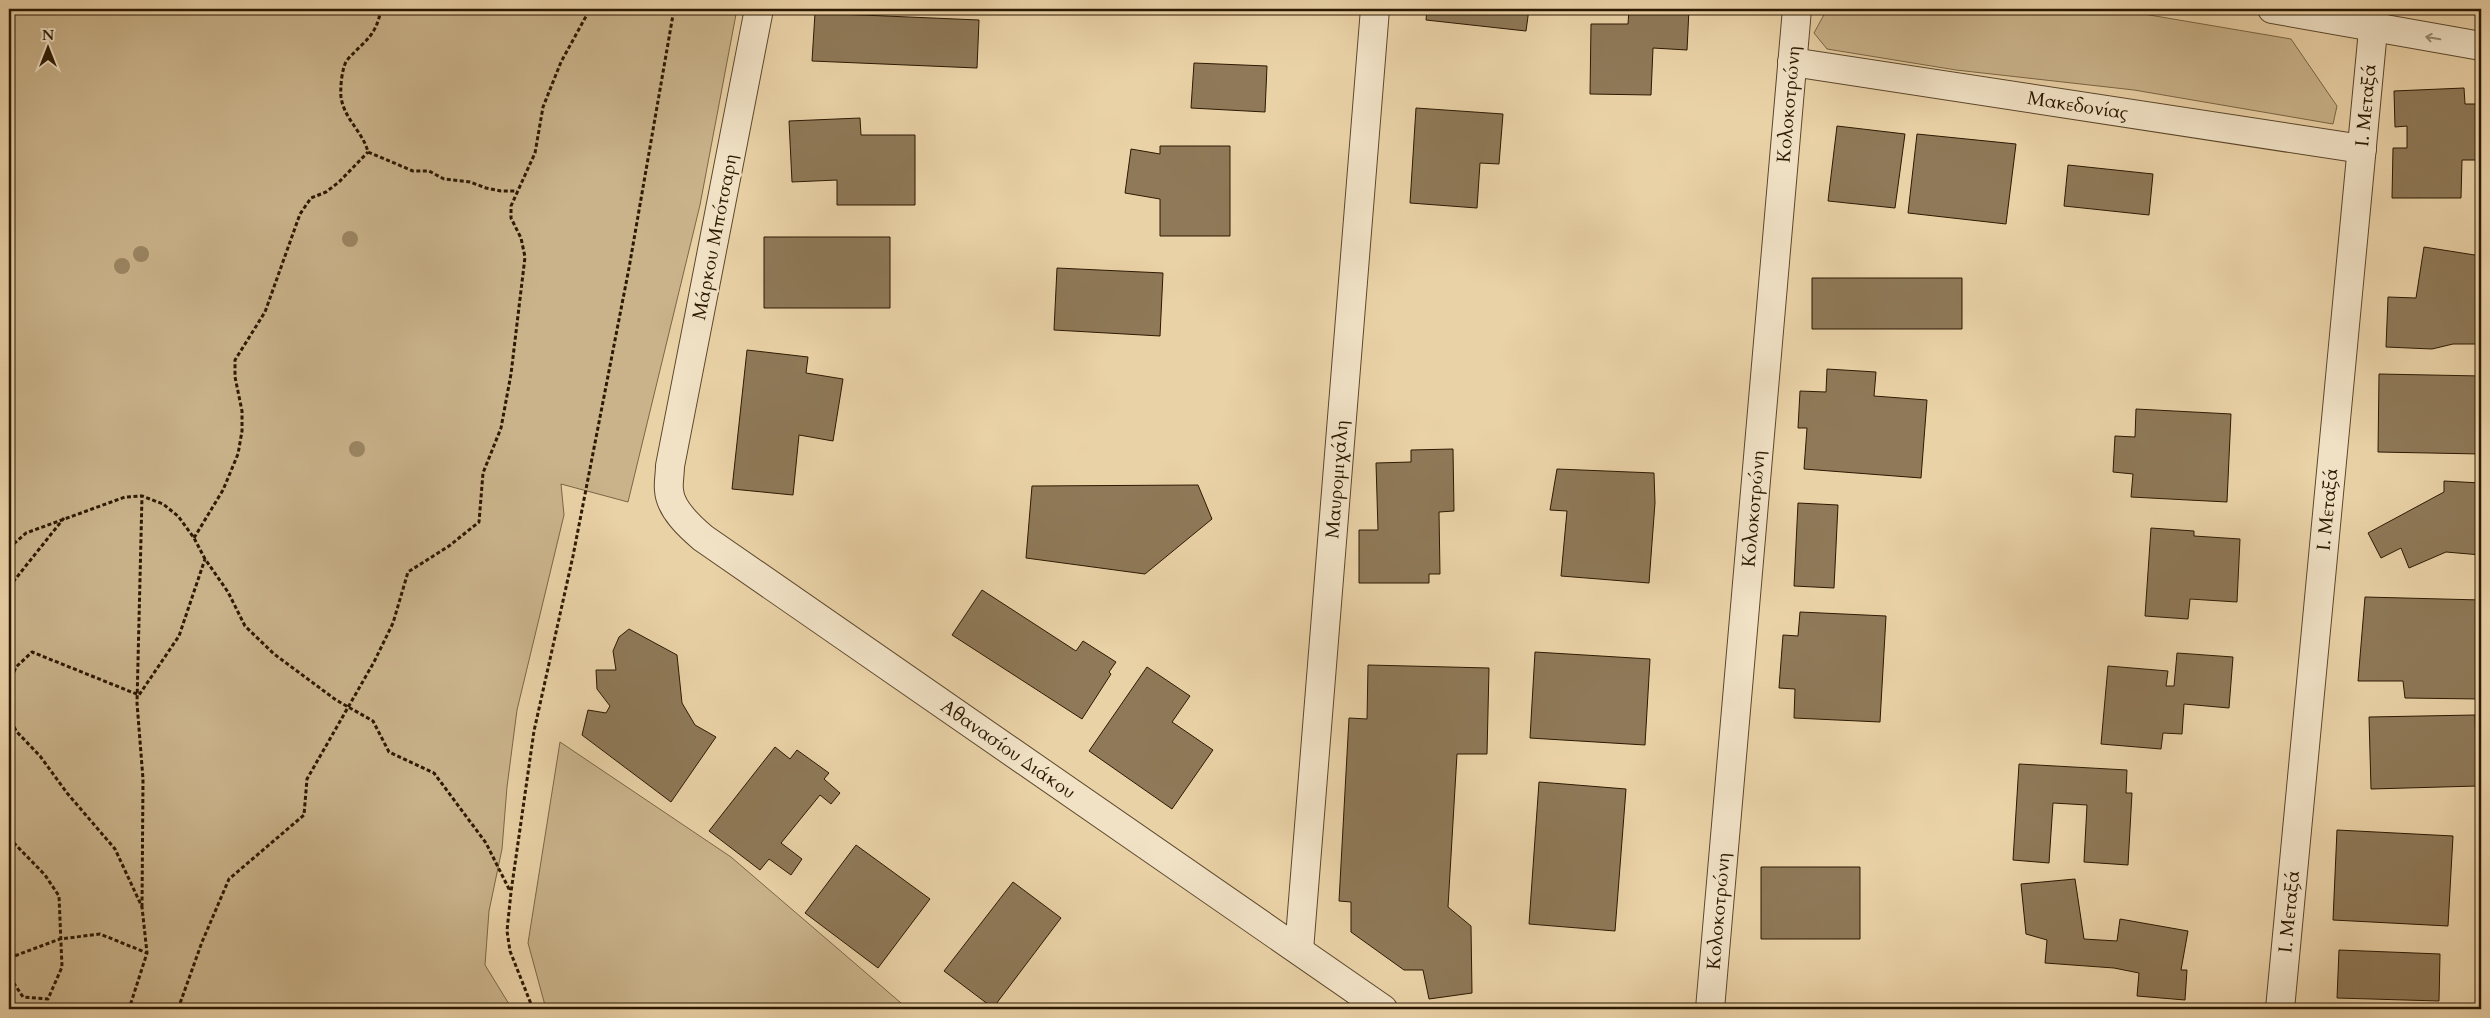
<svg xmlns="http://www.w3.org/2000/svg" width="2490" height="1018" font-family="Cardo,serif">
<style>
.green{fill:#cab38b;stroke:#7b6646}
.building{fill:#8f7958;stroke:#2c1902}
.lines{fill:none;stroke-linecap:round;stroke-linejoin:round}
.minor-casing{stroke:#5c472b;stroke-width:30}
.path{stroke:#2c1902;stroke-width:3;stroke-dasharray:4 2.5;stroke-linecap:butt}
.minor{stroke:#f1e2c6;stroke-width:28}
.tree{fill:#9b8663}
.oneway{stroke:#98886e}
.labels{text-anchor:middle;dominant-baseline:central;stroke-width:5;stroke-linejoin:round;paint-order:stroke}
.street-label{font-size:19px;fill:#2c1902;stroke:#f1e2c6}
</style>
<rect width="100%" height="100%" fill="#ead2a7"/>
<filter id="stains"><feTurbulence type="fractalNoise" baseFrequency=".004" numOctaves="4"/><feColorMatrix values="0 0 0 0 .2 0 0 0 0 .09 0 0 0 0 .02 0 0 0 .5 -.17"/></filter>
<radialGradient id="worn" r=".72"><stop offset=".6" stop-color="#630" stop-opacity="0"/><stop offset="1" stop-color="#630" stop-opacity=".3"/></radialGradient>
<!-- green -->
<path class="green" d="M 9,9 L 737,9 L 700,205 L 628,502 L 561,484 L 564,515 L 517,710 L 507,787 L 502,849 L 489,911 L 485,965 L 512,1009 L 9,1009 Z
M 1827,9 L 2114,9 L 2291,39 L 2337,106 L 2333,124 L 2134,90 L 1956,70 L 1827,49 L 1814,33 Z
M 560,742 L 731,857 L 908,1009 L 546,1009 L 528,943 Z"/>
<!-- building -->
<path class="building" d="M 1427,9 L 1529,9 L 1526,31 L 1426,20 Z
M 1629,9 L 1689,9 L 1687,50 L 1653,48 L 1651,95 L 1590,94 L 1591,24 L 1628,24 Z
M 815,13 L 979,20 L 977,68 L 812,61 Z
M 1194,63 L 1267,66 L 1265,112 L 1191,108 Z
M 2464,88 L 2465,104 L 2481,104 L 2481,160 L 2462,160 L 2461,198 L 2392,198 L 2393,148 L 2407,148 L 2407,126 L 2395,127 L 2394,91 Z
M 1416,108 L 1503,114 L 1499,164 L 1480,163 L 1477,208 L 1410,203 Z
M 860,118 L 861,135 L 915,135 L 915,205 L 837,205 L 837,180 L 792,182 L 789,121 Z
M 1837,126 L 1905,134 L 1895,208 L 1828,201 Z
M 1917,134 L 2016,144 L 2006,224 L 1908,213 Z
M 1160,146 L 1230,146 L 1230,236 L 1160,236 L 1160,199 L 1125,193 L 1131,149 L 1160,154 Z
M 2068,165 L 2153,174 L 2149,215 L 2064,206 Z
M 764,237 L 890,237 L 890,308 L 764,308 Z
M 2424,247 L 2481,256 L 2481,344 L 2453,344 L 2432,349 L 2386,347 L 2388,297 L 2416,298 Z
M 1057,268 L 1163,273 L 1160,336 L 1054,330 Z
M 1812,278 L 1962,278 L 1962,329 L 1812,329 Z
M 747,350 L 808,357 L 806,373 L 843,379 L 833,441 L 799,435 L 793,495 L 732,489 Z
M 1827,369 L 1876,372 L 1874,396 L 1927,400 L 1921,478 L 1804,469 L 1807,428 L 1798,428 L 1800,391 L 1826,392 Z
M 2379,374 L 2481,376 L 2481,454 L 2378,452 Z
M 2136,409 L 2231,414 L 2227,502 L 2131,497 L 2133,474 L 2113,472 L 2115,436 L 2135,437 Z
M 1453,449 L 1454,511 L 1439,512 L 1440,574 L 1429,574 L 1429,583 L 1359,583 L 1359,530 L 1378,530 L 1376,463 L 1411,462 L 1411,450 Z
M 1557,469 L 1654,473 L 1655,503 L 1649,583 L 1561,576 L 1567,511 L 1550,510 Z
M 2444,481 L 2480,483 L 2481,555 L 2446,552 L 2409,568 L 2401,548 L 2381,558 L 2368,533 L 2444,492 Z
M 1198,485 L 1212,519 L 1145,574 L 1026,558 L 1032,486 Z
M 1798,503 L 1838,505 L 1834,588 L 1794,586 Z
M 2151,528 L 2194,531 L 2194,536 L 2240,539 L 2237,602 L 2190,599 L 2188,619 L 2145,616 Z
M 982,590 L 1076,651 L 1083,641 L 1116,662 L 1109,672 L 1111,674 L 1082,719 L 952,635 Z
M 2365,597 L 2481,600 L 2481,699 L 2405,698 L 2403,681 L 2358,681 Z
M 1800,612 L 1886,616 L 1880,722 L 1794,718 L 1795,689 L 1779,688 L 1783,635 L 1798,636 Z
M 629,629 L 677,655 L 682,703 L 695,725 L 716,737 L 671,802 L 582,735 L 588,710 L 606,713 L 610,706 L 597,689 L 596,670 L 616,670 L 613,651 L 619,637 Z
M 1535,652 L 1650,659 L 1645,745 L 1530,738 Z
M 2177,653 L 2233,657 L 2229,708 L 2184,704 L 2182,734 L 2163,733 L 2161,749 L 2101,744 L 2108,666 L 2168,671 L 2166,686 L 2174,686 Z
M 1368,665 L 1489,668 L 1487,754 L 1457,754 L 1448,907 L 1471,926 L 1472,993 L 1429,999 L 1423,970 L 1404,970 L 1351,932 L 1351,902 L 1339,901 L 1349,718 L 1367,719 Z
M 1147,667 L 1190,696 L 1172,722 L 1213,750 L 1172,809 L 1089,751 Z
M 2475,715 L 2477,786 L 2371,789 L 2369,717 Z
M 775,747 L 790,759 L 797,750 L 829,773 L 824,779 L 840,793 L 831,804 L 820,795 L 781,843 L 802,859 L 791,875 L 769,859 L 760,870 L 709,831 Z
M 2019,764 L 2127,770 L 2126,793 L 2132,793 L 2128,865 L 2084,862 L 2087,805 L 2053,803 L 2049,863 L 2013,860 Z
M 1539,782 L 1626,789 L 1615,931 L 1529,924 Z
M 2337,830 L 2453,836 L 2448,926 L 2333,920 Z
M 856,845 L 930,899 L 878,968 L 805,913 Z
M 1761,867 L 1860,867 L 1860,939 L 1761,939 Z
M 2075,879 L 2084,939 L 2117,941 L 2120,919 L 2188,931 L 2181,970 L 2187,970 L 2185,1000 L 2137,996 L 2139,973 L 2114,968 L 2045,963 L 2047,940 L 2026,934 L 2021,884 Z
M 1013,882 L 1061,918 L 993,1008 L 944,971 Z
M 2339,950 L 2440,954 L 2439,1001 L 2337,998 Z"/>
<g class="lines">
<defs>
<g id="minor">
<path id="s1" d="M 759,9 L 670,466 C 670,474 668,483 669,490 C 670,509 690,527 703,538 L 1383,1009"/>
<path d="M 2272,9 L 2481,46"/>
<path id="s2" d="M 1792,62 L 2362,149"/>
<path id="s3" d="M 1299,950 L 1375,9"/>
<path id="s4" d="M 1710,1009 L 1797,9"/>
<path id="s5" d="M 2280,1009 L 2375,9"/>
</g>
</defs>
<!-- minor casing -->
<use href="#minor" class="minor-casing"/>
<!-- path -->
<path class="path" d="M 381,9 C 376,37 365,40 348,59 C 342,65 340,88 341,97 C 344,119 363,132 368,152 L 413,171 L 429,171 L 444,179 L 470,182 L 486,188 L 501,191 L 517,191
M 194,538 L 223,490 L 238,454 L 242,431 L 242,411 L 235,377 L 235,360 L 265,312 L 300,214 L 311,198 L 326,192 L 339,182 L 368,152
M 9,548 L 26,533 L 125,497 L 142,496 L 163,504 L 178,516 L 194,538 L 205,559 L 228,592 L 245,626 L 274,654 L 336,700 L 373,721 L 389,752 L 434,773 L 486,843 L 510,891
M 9,587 L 64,518
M 9,684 L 16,667 L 32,652 L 139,695 L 179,636 L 205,559
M 9,715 L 16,731 L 40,756 L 67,793 L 115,849 L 142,907 L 147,953 L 129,1009
M 9,838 L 45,875 L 59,896 L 62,967 L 48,999 L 23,997 L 9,976
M 142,907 L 143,779 L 137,703 L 142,496
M 9,958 L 60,939 L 100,934 L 147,953
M 178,1009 L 202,942 L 229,879 L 304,815 L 307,779 L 374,662 L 393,623 L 408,572 L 449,546 L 479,522 L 483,473 L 501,428 L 511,374 L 525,257 L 521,238 L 511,218 L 511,206 L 535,153 L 543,107 L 561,62 L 590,9
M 533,1009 L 510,951 L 507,931 L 511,892 L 534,731 L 573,556 L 629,268 L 674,9"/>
<!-- minor -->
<use href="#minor" class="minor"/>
</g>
<!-- trees -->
<g class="tree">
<circle cx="350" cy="239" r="8"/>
<circle cx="141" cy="254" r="8"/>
<circle cx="122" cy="266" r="8"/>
<circle cx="357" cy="449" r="8"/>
</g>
<!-- one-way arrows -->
<defs><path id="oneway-shaft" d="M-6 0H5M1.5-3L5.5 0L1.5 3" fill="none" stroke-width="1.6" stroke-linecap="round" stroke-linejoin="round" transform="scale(1.25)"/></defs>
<use class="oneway" href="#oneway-shaft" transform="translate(2433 38) rotate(-170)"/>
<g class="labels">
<!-- street labels -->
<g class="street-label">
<text stroke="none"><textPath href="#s4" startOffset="908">Κολοκοτρώνη</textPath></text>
<text stroke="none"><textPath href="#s2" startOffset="289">Μακεδονίας</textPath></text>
<text stroke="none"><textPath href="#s5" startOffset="908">Ι. Μεταξά</textPath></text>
<text transform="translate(715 237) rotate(-79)">Μάρκου Μπότσαρη</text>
<text stroke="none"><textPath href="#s3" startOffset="472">Μαυρομιχάλη</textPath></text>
<text stroke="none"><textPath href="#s4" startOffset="502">Κολοκοτρώνη</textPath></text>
<text stroke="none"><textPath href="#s5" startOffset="502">Ι. Μεταξά</textPath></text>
<text stroke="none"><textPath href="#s1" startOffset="921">Αθανασίου Διάκου</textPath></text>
<text stroke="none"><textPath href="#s5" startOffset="98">Ι. Μεταξά</textPath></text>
<text stroke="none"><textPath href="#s4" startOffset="98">Κολοκοτρώνη</textPath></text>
</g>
</g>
<!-- margin -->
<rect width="2490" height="1018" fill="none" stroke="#ead2a7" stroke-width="30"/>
<rect x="10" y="10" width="2470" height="998" fill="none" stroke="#2c1902" stroke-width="2.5"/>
<rect x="15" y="15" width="2460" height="988" fill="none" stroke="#2c1902"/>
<!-- north arrow -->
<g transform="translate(48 48)" stroke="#f1e2c6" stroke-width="4" paint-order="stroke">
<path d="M0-4L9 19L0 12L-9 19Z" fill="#2c1902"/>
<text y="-8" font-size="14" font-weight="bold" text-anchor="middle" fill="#2c1902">N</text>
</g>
<rect width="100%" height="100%" filter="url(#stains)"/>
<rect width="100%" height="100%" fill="url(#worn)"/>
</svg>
